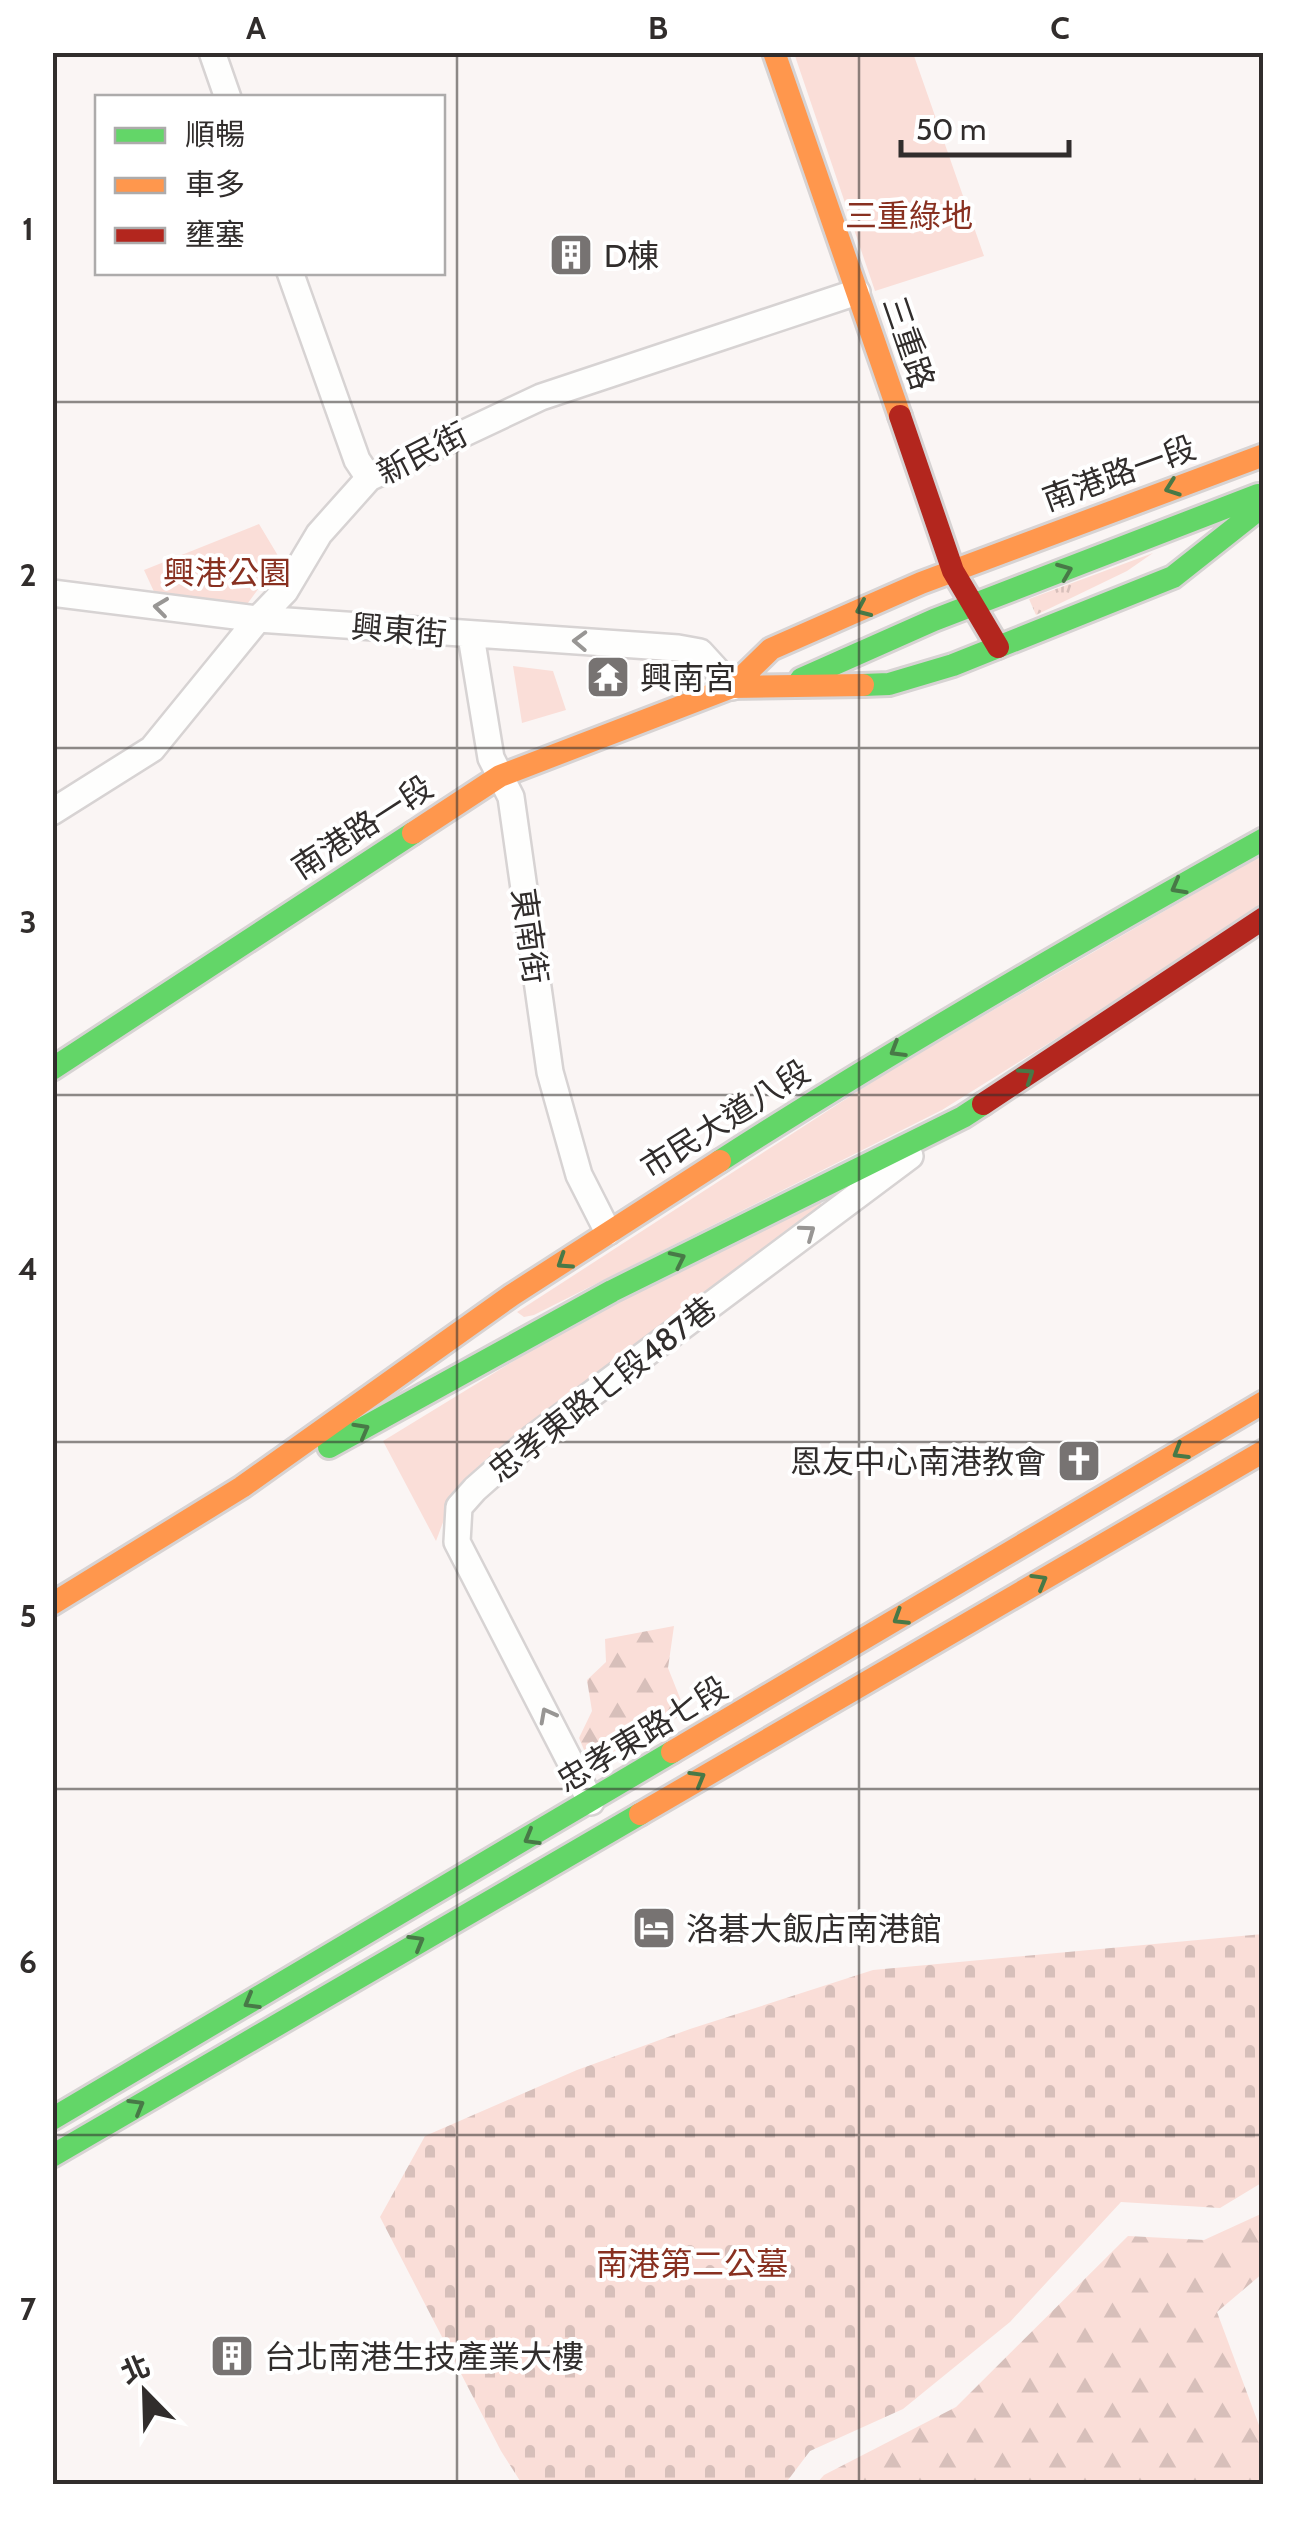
<svg xmlns="http://www.w3.org/2000/svg" width="1316" height="2537" font-family="Cabin,'Noto Sans TC',sans-serif">
<style>
.grass{fill:url(#grass-tufts)}
.forest{fill:url(#forest-firs)}
.cemetery{fill:url(#cemetery-stones)}
.park{fill:#faded8}
.lines{fill:none;stroke-linecap:round;stroke-linejoin:round}
.street-casing{stroke:#d7d3d3;stroke-width:30}
.fast-casing{stroke:#d7d3d3;stroke-width:28}
.slow-casing{stroke:#d7d3d3;stroke-width:28}
.jam-casing{stroke:#d7d3d3;stroke-width:28}
.street{stroke:#fefefd;stroke-width:25}
.fast{stroke:#63d668;stroke-width:22}
.slow{stroke:#ff974d;stroke-width:22}
.jam{stroke:#b3261e;stroke-width:22}
.oneway{stroke:#487947}
.oneway2{stroke:#989694}
.grid{fill:none;stroke:#312d2c;stroke-width:2.5;stroke-opacity:0.55}
.labels{text-anchor:middle;dominant-baseline:central;stroke-width:8;stroke-linejoin:round;paint-order:stroke}
.park-label{font-size:32px;fill:#883020;stroke:#fff}
.poi-label{font-size:32px;fill:#312d2c;stroke:#fff;text-anchor:start}
.street-label{font-size:32px;fill:#312d2c;stroke:#fff}
.neatline{fill:none;stroke:#312d2c;stroke-width:4}
.grid-label{font-size:32px;text-anchor:middle;font-weight:bold;fill:#312d2c}
</style>
<defs>
<pattern id="grass-tufts" width="24" height="20" patternUnits="userSpaceOnUse" patternTransform="scale(2.5)"><rect width="24" height="20" fill="#faded8"/><path d="M3 7l-1-3M5 7V3M7 7l1-3M15 17l-1-3M17 17v-4M19 17l1-3" fill="none" stroke="#d7bfba"/></pattern>
<pattern id="forest-firs" width="22" height="20" patternUnits="userSpaceOnUse" patternTransform="scale(2.5)"><rect width="22" height="20" fill="#faded8"/><path d="M5 1l3.5 6h-7zM16 11l3.5 6h-7z" fill="#d7bfba"/></pattern>
<pattern id="cemetery-stones" width="16" height="16" patternUnits="userSpaceOnUse" patternTransform="scale(2.5)"><rect width="16" height="16" fill="#faded8"/><path d="M2 7V4a2 2 0 0 1 4 0v3zM10 15v-3a2 2 0 0 1 4 0v3z" fill="#d7bfba"/></pattern>
</defs>
<rect width="100%" height="100%" fill="#faf5f4"/>
<!-- grass -->
<path class="grass" d="M 1153,553 L 1127,571 L 1036,615 L 1029,599 Z"/>
<!-- forest -->
<path class="forest" d="M 674,1626 L 668,1668 L 686,1713 L 590,1764 L 579,1738 L 592,1711 L 587,1680 L 606,1662 L 605,1639 Z
M 1263,2213 L 1263,2273 L 1217,2312 L 1263,2436 L 1263,2484 L 816,2484 L 824,2475 L 956,2407 L 1128,2236 L 1204,2240 Z"/>
<!-- cemetery -->
<path class="cemetery" d="M 1263,1934 L 1263,2182 L 1220,2208 L 1121,2202 L 1010,2322 L 903,2409 L 810,2451 L 785,2484 L 522,2484 L 501,2451 L 380,2217 L 425,2136 L 577,2070 L 690,2029 L 873,1970 Z"/>
<!-- park -->
<path class="park" d="M 794,53 L 913,53 L 984,256 L 875,291 Z
M 259,524 L 280,559 L 245,607 L 156,596 L 144,570 Z
M 513,666 L 553,671 L 566,710 L 522,723 Z
M 1263,854 L 1263,904 L 1145,983 L 942,1110 L 534,1315 L 524,1317 L 517,1312 L 900,1064 Z
M 820,1200 L 824,1212 L 485,1460 L 454,1493 L 436,1541 L 383,1441 L 561,1332 Z"/>
<g class="lines">
<defs>
<path id="street" d="M 212,52 L 228,98
M 290,272 L 357,460 L 369,478
M 52,593 L 258,619 L 678,648 L 700,652 L 732,687
M 471,636 L 491,758 L 511,797 L 550,1072 L 579,1175 L 608,1232
M 52,812 L 152,749 L 258,619 L 285,591 L 319,534 L 369,478 L 541,397 L 857,292
M 591,1802 L 457,1542 L 459,1507 L 475,1489 L 533,1438 L 910,1156"/>
<path id="fast" d="M 801,679 L 934,620 L 1258,495
M 863,685 L 889,684 L 953,665 L 1173,577 L 1264,505
M 52,1069 L 413,833
M 720,1161 C 898,1047 1079,942 1264,839
M 329,1447 L 612,1291 L 963,1117 L 983,1104
M 52,2119 L 672,1752
M 52,2156 L 640,1814"/>
<path id="slow" d="M 774,52 L 900,416
M 732,687 L 771,649 L 921,583 L 1264,455
M 413,833 L 500,776 L 732,687 L 863,685
M 52,1604 L 242,1487 L 512,1295 L 720,1161
M 672,1752 L 1264,1402
M 640,1814 L 1264,1451"/>
<path id="jam" d="M 900,416 L 953,571 L 998,647
M 983,1104 L 1264,918"/>
</defs>
<!-- street casing -->
<use href="#street" class="street-casing"/>
<!-- fast casing -->
<use href="#fast" class="fast-casing"/>
<!-- slow casing -->
<use href="#slow" class="slow-casing"/>
<!-- jam casing -->
<use href="#jam" class="jam-casing"/>
<!-- street -->
<use href="#street" class="street"/>
<!-- fast -->
<use href="#fast" class="fast"/>
<!-- slow -->
<use href="#slow" class="slow"/>
<!-- jam -->
<use href="#jam" class="jam"/>
</g>
<!-- one-way arrows -->
<defs><path id="oneway-chevron" d="M-2-3.5L2.5 0L-2 3.5" fill="none" stroke-width="1.6" stroke-linecap="round" stroke-linejoin="round" transform="scale(2.5)"/></defs>
<g class="oneway">
<use href="#oneway-chevron" transform="translate(1172 488) rotate(160)"/>
<use href="#oneway-chevron" transform="translate(1065 571) rotate(-22)"/>
<use href="#oneway-chevron" transform="translate(863 609) rotate(156)"/>
<use href="#oneway-chevron" transform="translate(1178 887) rotate(151)"/>
<use href="#oneway-chevron" transform="translate(897 1050) rotate(149)"/>
<use href="#oneway-chevron" transform="translate(1027 1075) rotate(-34)"/>
<use href="#oneway-chevron" transform="translate(678 1259) rotate(-26)"/>
<use href="#oneway-chevron" transform="translate(564 1262) rotate(147)"/>
<use href="#oneway-chevron" transform="translate(362 1430) rotate(-29)"/>
<use href="#oneway-chevron" transform="translate(1180 1452) rotate(149)"/>
<use href="#oneway-chevron" transform="translate(1040 1581) rotate(-30)"/>
<use href="#oneway-chevron" transform="translate(900 1618) rotate(148)"/>
<use href="#oneway-chevron" transform="translate(698 1778) rotate(-30)"/>
<use href="#oneway-chevron" transform="translate(531 1838) rotate(150)"/>
<use href="#oneway-chevron" transform="translate(417 1942) rotate(-30)"/>
<use href="#oneway-chevron" transform="translate(251 2002) rotate(150)"/>
<use href="#oneway-chevron" transform="translate(137 2106) rotate(-30)"/>
</g>
<g class="oneway2">
<use href="#oneway-chevron" transform="translate(161 607) rotate(-173)"/>
<use href="#oneway-chevron" transform="translate(580 641) rotate(-178)"/>
<use href="#oneway-chevron" transform="translate(808 1232) rotate(-36)"/>
<use href="#oneway-chevron" transform="translate(547 1715) rotate(-118)"/>
</g>
<!-- grid -->
<path class="grid" d="M 457,52 L 457,2484M 859,52 L 859,2484M 52,402 L 1264,402M 52,748 L 1264,748M 52,1095 L 1264,1095M 52,1442 L 1264,1442M 52,1789 L 1264,1789M 52,2135 L 1264,2135"/>
<!-- icons -->
<defs>
<symbol id="building-square" viewBox="-11 -11 22 22"><rect x="-9" y="-9" width="18" height="18" rx="4" fill="#777372" stroke="#fff"/><path d="M-4-6H4V6H1V3H-1V6H-4ZM-2.5-4.3h1.7v1.8h-1.7ZM.8-4.3h1.7v1.8H.8ZM-2.5-1h1.7V.8h-1.7ZM.8-1h1.7V.8H.8Z" fill="#fff"/></symbol>
<symbol id="temple-square" viewBox="-11 -11 22 22"><rect x="-9" y="-9" width="18" height="18" rx="4" fill="#777372" stroke="#fff"/><path d="M0-6L5-2H3V0L6.5 2.5H4V6H1.5V3h-3V6H-4V2.5H-6.5L-3 0V-2H-5Z" fill="#fff"/></symbol>
<symbol id="church-square" viewBox="-11 -11 22 22"><rect x="-9" y="-9" width="18" height="18" rx="4" fill="#777372" stroke="#fff"/><path d="M-1.2-6h2.4v3.5h3.3v2.4h-3.3V6h-2.4V-.1h-3.3v-2.4h3.3Z" fill="#fff"/></symbol>
<symbol id="hotel-square" viewBox="-11 -11 22 22"><rect x="-9" y="-9" width="18" height="18" rx="4" fill="#777372" stroke="#fff"/><path d="M-6-4.5h1.5V1H6V5H4.5V3h-9V5H-6ZM-4 0a1.8 1.8 0 1 1 3.6 0ZM.5 0V-2.5h3Q6-2.5 6 0Z" fill="#fff"/></symbol>
</defs>
<g fill-rule="evenodd">
<use href="#building-square" x="546" y="230" width="50" height="50"/>
<use href="#temple-square" x="583" y="652" width="50" height="50"/>
<use href="#church-square" x="1054" y="1436" width="50" height="50"/>
<use href="#hotel-square" x="629" y="1903" width="50" height="50"/>
<use href="#building-square" x="207" y="2331" width="50" height="50"/>
</g>
<g class="labels">
<!-- park labels -->
<g class="park-label">
<text x="909" y="215">三重綠地</text>
<text x="227" y="572">興港公園</text>
<text x="692" y="2263">南港第二公墓</text>
</g>
<!-- poi labels -->
<g class="poi-label">
<text x="604" y="255">D棟</text>
<text x="640" y="677">興南宮</text>
<text x="1046" y="1461" text-anchor="end">恩友中心南港教會</text>
<text x="686" y="1928">洛碁大飯店南港館</text>
<text x="264" y="2356">台北南港生技產業大樓</text>
</g>
<!-- street labels -->
<g class="street-label">
<text transform="translate(909 343) rotate(71)">三重路</text>
<text transform="translate(422 453) rotate(-27)">新民街</text>
<text transform="translate(1119 473) rotate(-20)">南港路一段</text>
<text transform="translate(399 630) rotate(5)">興東街</text>
<text transform="translate(362 827) rotate(-33)">南港路一段</text>
<text transform="translate(530 936) rotate(82)">東南街</text>
<text transform="translate(725 1119) rotate(-32)">市民大道八段</text>
<text transform="translate(602 1389) rotate(-38)">忠孝東路七段487巷</text>
<text transform="translate(642 1734) rotate(-31)">忠孝東路七段</text>
</g>
</g>
<!-- border -->
<rect width="1316" height="2537" fill="none" stroke="#ffffff" stroke-width="110"/>
<!-- legend -->
<rect x="95" y="95" width="350" height="180" fill="#ffffff" stroke="#adabab" stroke-width="2.5"/>
<rect x="115" y="128" width="50" height="15" fill="#63d668" stroke="#adabab" stroke-width="2.5"/>
<text x="185" y="145" font-size="30" fill="#312d2c">順暢</text>
<rect x="115" y="178" width="50" height="15" fill="#ff974d" stroke="#adabab" stroke-width="2.5"/>
<text x="185" y="195" font-size="30" fill="#312d2c">車多</text>
<rect x="115" y="228" width="50" height="15" fill="#b3261e" stroke="#adabab" stroke-width="2.5"/>
<text x="185" y="245" font-size="30" fill="#312d2c">壅塞</text>
<!-- north arrow -->
<g transform="translate(145 2392) rotate(337)" stroke="#ffffff" stroke-width="8" paint-order="stroke">
<path d="M0-8L18 38L0 25L-18 38Z" fill="#312d2c"/>
<text y="-15" font-size="28" font-weight="bold" text-anchor="middle" fill="#312d2c">北</text>
</g>
<!-- scale -->
<path d="M901 140v15h168v-15" fill="none" stroke="#312d2c" stroke-width="5"/>
<text x="916" y="140" font-size="30" fill="#312d2c" stroke="#ffffff" stroke-width="8" paint-order="stroke">50 m</text>
<rect x="55" y="55" width="1206" height="2427" class="neatline"/>
<g class="grid-label">
<text x="256" y="39">A</text>
<text x="658" y="39">B</text>
<text x="1060" y="39">C</text>
<text x="28" y="240">1</text>
<text x="28" y="586">2</text>
<text x="28" y="933">3</text>
<text x="28" y="1280">4</text>
<text x="28" y="1627">5</text>
<text x="28" y="1973">6</text>
<text x="28" y="2320">7</text>
</g>
</svg>
